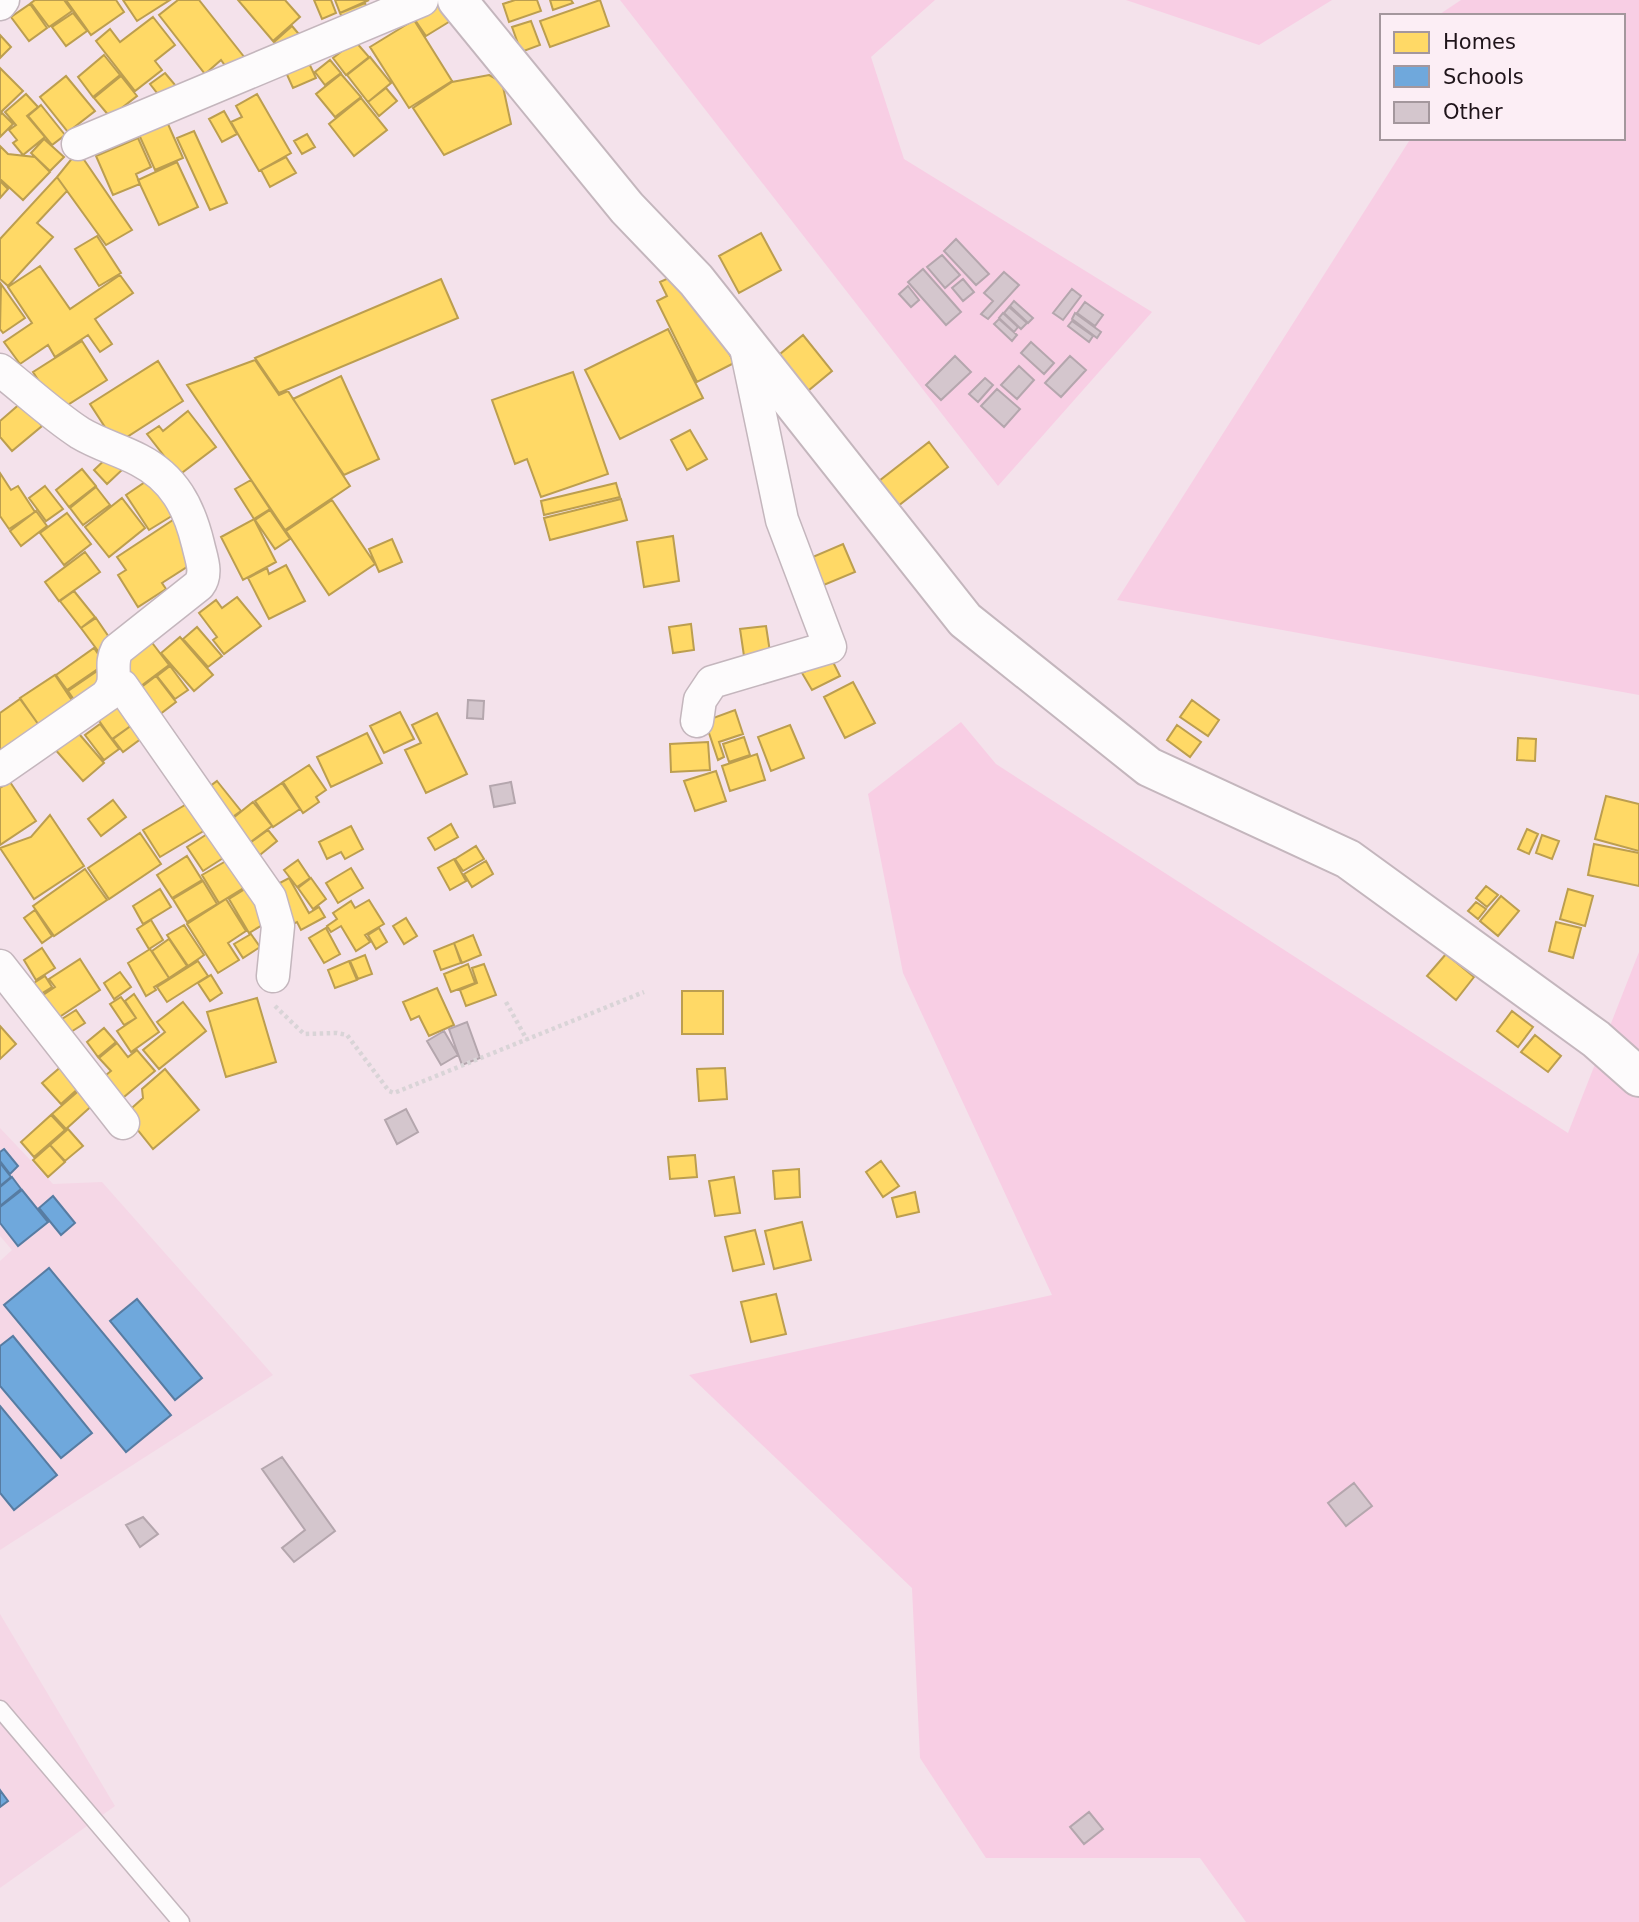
<svg xmlns="http://www.w3.org/2000/svg" width="1639" height="1922" font-family="'DejaVu Sans',sans-serif">
<style>
.built{fill:#f5d7e6}
.green{fill:#f8cee4}
.homes{fill:#ffd966;stroke:#bc9e4f;stroke-width:2}
.schools{fill:#6fa8dc;stroke:#577ca2;stroke-width:2}
.building{fill:#d4c6cd;stroke:#b4a6ad;stroke-width:2}
.lines{fill:none;stroke-linecap:round;stroke-linejoin:round}
.service-casing{stroke:#c4b6bd;stroke-width:19}
.minor-casing{stroke:#c4b6bd;stroke-width:35}
.tertiary-casing{stroke:#c4b6bd;stroke-width:42}
.path{stroke:#d9d4d7;stroke-width:4.5;stroke-dasharray:3.5 3.5;stroke-linecap:butt}
.service{stroke:#fdfbfc;stroke-width:16}
.minor{stroke:#fdfbfc;stroke-width:32}
.tertiary{stroke:#fdfbfc;stroke-width:38}
</style>
<rect width="100%" height="100%" fill="#f4e2eb"/>
<!-- built -->
<path class="built" d="M 0,1128 L 53,1184 L 102,1182 L 273,1375 L 0,1550 L 0,1261 L 12,1250 L 0,1236 Z
M 0,1614 L 115,1806 L 0,1888 Z"/>
<!-- green -->
<path class="green" d="M 620,0 L 935,0 L 871,57 L 904,159 L 1152,312 L 998,486 Z
M 1126,0 L 1332,0 L 1259,45 Z
M 1461,0 L 1639,0 L 1639,695 L 1117,600 L 1411,138 L 1623,138 L 1623,16 L 1437,16 Z
M 961,722 L 996,764 L 1568,1133 L 1639,952 L 1639,1922 L 1246,1922 L 1200,1858 L 986,1858 L 920,1758 L 912,1588 L 689,1375 L 1052,1295 L 903,973 L 868,794 Z"/>
<!-- homes -->
<path class="homes" d="M 35,0 L 64,0 L 72,11 L 49,27 L 31,3 Z
M 66,0 L 116,0 L 124,12 L 91,35 Z
M 123,0 L 170,0 L 137,21 Z
M 178,0 L 199,0 L 245,58 L 229,71 L 221,60 L 205,74 L 159,15 Z
M 238,0 L 285,0 L 300,17 L 273,41 Z
M 314,0 L 331,0 L 336,13 L 322,19 Z
M 335,0 L 369,0 L 340,13 Z
M 440,0 L 452,20 L 426,36 L 413,17 Z
M 515,0 L 537,0 L 541,11 L 509,22 L 503,4 Z
M 550,0 L 571,0 L 573,3 L 553,10 Z
M 600,0 L 609,26 L 550,47 L 540,21 Z
M 365,3 L 370,16 L 346,26 L 340,13 Z
M 30,4 L 47,28 L 29,41 L 11,17 Z
M 73,13 L 87,31 L 66,46 L 52,27 Z
M 153,17 L 175,45 L 155,61 L 162,70 L 135,91 L 96,41 L 110,29 L 120,42 Z
M 414,20 L 452,81 L 409,108 L 370,47 Z
M 531,21 L 540,45 L 521,52 L 512,27 Z
M 292,26 L 303,39 L 285,55 L 274,42 Z
M 0,35 L 11,47 L 0,58 Z
M 355,41 L 369,57 L 346,75 L 333,58 Z
M 104,55 L 120,75 L 93,97 L 78,77 Z
M 370,57 L 391,83 L 368,102 L 347,75 Z
M 307,59 L 316,78 L 293,88 L 284,68 Z
M 330,60 L 341,73 L 325,85 L 315,72 Z
M 0,68 L 23,91 L 0,113 Z
M 165,73 L 176,86 L 161,98 L 150,84 Z
M 341,74 L 361,97 L 335,117 L 316,94 Z
M 489,75 L 502,82 L 511,124 L 444,155 L 413,108 L 452,82 Z
M 66,76 L 95,111 L 68,132 L 40,97 Z
M 121,76 L 137,96 L 110,117 L 94,98 Z
M 386,88 L 397,101 L 379,116 L 368,102 Z
M 26,94 L 38,107 L 27,116 L 45,137 L 23,155 L 13,143 L 17,140 L 9,130 L 16,125 L 5,112 Z
M 257,94 L 291,153 L 259,171 L 231,122 L 242,117 L 236,106 Z
M 361,98 L 387,130 L 354,156 L 329,124 Z
M 41,105 L 65,135 L 52,145 L 28,116 Z
M 224,111 L 237,134 L 222,142 L 209,119 Z
M 2,113 L 13,124 L 0,137 L 0,115 Z
M 164,115 L 183,158 L 155,170 L 136,128 Z
M 194,131 L 227,203 L 210,210 L 177,138 Z
M 307,134 L 315,147 L 302,154 L 294,141 Z
M 138,138 L 151,167 L 136,174 L 140,184 L 113,195 L 96,156 Z
M 44,139 L 64,157 L 50,171 L 31,153 Z
M 0,146 L 8,154 L 35,157 L 50,172 L 23,200 L 0,179 Z
M 78,151 L 132,230 L 106,245 L 57,177 Z
M 286,157 L 296,173 L 270,187 L 261,170 Z
M 177,162 L 198,207 L 159,225 L 138,180 Z
M 57,177 L 67,191 L 37,223 L 53,237 L 8,286 L 0,279 L 0,239 Z
M 0,181 L 8,189 L 0,198 Z
M 761,233 L 781,270 L 739,293 L 719,256 Z
M 97,236 L 121,273 L 99,286 L 75,249 Z
M 40,266 L 70,309 L 120,275 L 133,293 L 95,319 L 112,344 L 100,352 L 88,335 L 55,357 L 48,345 L 20,364 L 4,342 L 32,323 L 8,287 Z
M 675,275 L 694,283 L 734,363 L 697,382 L 657,301 L 667,296 L 660,282 Z
M 441,279 L 458,318 L 279,393 L 255,358 Z
M 1,284 L 25,318 L 3,333 L 0,329 Z
M 668,329 L 703,398 L 620,439 L 585,370 Z
M 803,335 L 832,371 L 803,395 L 774,359 Z
M 82,341 L 107,380 L 58,411 L 33,372 Z
M 255,360 L 279,395 L 288,391 L 350,486 L 285,530 L 187,385 Z
M 158,361 L 183,401 L 116,444 L 90,404 Z
M 573,372 L 608,474 L 541,497 L 527,459 L 515,464 L 492,400 Z
M 341,376 L 379,459 L 344,475 L 293,399 Z
M 22,402 L 42,426 L 12,451 L 0,437 L 0,421 Z
M 188,411 L 216,447 L 179,475 L 147,434 L 159,426 L 163,431 Z
M 690,430 L 707,459 L 687,470 L 671,440 Z
M 929,442 L 948,467 L 898,506 L 879,481 Z
M 110,455 L 123,469 L 107,484 L 94,470 Z
M 82,469 L 96,486 L 69,507 L 56,490 Z
M 0,473 L 11,490 L 18,486 L 35,512 L 9,529 L 0,516 Z
M 151,478 L 175,514 L 149,530 L 126,495 Z
M 251,480 L 270,509 L 254,519 L 235,489 Z
M 616,483 L 620,497 L 544,515 L 541,501 Z
M 45,486 L 63,509 L 46,521 L 29,498 Z
M 96,487 L 110,505 L 83,525 L 70,508 Z
M 122,498 L 145,528 L 109,557 L 85,527 Z
M 621,499 L 627,520 L 550,540 L 544,518 Z
M 332,500 L 375,564 L 329,595 L 286,531 Z
M 270,510 L 290,539 L 275,549 L 255,520 Z
M 36,511 L 47,526 L 21,546 L 10,531 Z
M 67,513 L 91,544 L 64,565 L 40,533 Z
M 176,518 L 193,563 L 162,583 L 166,589 L 138,607 L 118,575 L 126,570 L 117,557 Z
M 254,519 L 276,562 L 243,580 L 221,537 Z
M 673,536 L 679,581 L 644,587 L 637,542 Z
M 392,539 L 402,562 L 379,572 L 369,549 Z
M 843,544 L 855,572 L 819,587 L 808,559 Z
M 85,552 L 100,572 L 59,601 L 45,582 Z
M 286,565 L 305,601 L 269,619 L 248,578 L 267,568 L 269,574 Z
M 74,591 L 95,617 L 81,628 L 60,601 Z
M 237,597 L 261,626 L 224,654 L 213,640 L 217,637 L 199,613 L 216,600 L 222,608 Z
M 96,618 L 115,646 L 101,655 L 81,628 Z
M 691,624 L 694,650 L 673,653 L 669,627 Z
M 766,626 L 770,652 L 744,656 L 740,629 Z
M 197,627 L 222,656 L 208,667 L 183,639 Z
M 180,637 L 213,675 L 194,691 L 161,653 Z
M 150,640 L 169,665 L 141,686 L 122,661 Z
M 94,648 L 105,664 L 67,690 L 56,675 Z
M 831,658 L 840,676 L 812,690 L 802,673 Z
M 106,665 L 103,695 L 81,710 L 68,691 Z
M 170,666 L 188,690 L 175,699 L 157,676 Z
M 55,675 L 77,708 L 43,731 L 20,698 Z
M 156,676 L 176,702 L 151,721 L 131,695 Z
M 853,682 L 875,723 L 845,738 L 824,697 Z
M 124,694 L 132,725 L 112,739 L 95,715 Z
M 20,699 L 41,728 L 0,756 L 0,713 Z
M 1192,700 L 1219,720 L 1208,736 L 1180,717 Z
M 735,710 L 743,734 L 719,742 L 724,757 L 718,760 L 705,721 Z
M 400,712 L 414,739 L 384,753 L 370,726 Z
M 437,713 L 467,774 L 426,793 L 405,750 L 421,743 L 412,725 Z
M 100,724 L 119,749 L 104,760 L 85,735 Z
M 132,725 L 142,738 L 123,752 L 113,739 Z
M 790,725 L 804,758 L 771,771 L 758,737 Z
M 1177,725 L 1201,742 L 1190,757 L 1167,740 Z
M 74,728 L 104,763 L 83,781 L 53,747 Z
M 367,733 L 382,763 L 331,787 L 317,757 Z
M 744,737 L 750,755 L 729,762 L 723,744 Z
M 1518,738 L 1536,739 L 1535,761 L 1517,760 Z
M 708,742 L 710,770 L 671,772 L 670,744 Z
M 757,754 L 765,780 L 730,791 L 722,766 Z
M 309,765 L 326,790 L 316,797 L 319,802 L 303,813 L 283,782 Z
M 716,771 L 726,801 L 695,811 L 684,781 Z
M 217,781 L 241,811 L 224,823 L 201,793 Z
M 10,782 L 36,821 L 0,845 L 0,788 Z
M 282,783 L 300,809 L 273,827 L 255,801 Z
M 1606,796 L 1639,804 L 1639,851 L 1595,839 Z
M 195,799 L 212,826 L 160,857 L 143,830 Z
M 113,800 L 126,817 L 101,836 L 88,819 Z
M 253,802 L 272,826 L 240,850 L 222,827 Z
M 50,815 L 84,866 L 34,899 L 0,848 L 31,837 Z
M 451,824 L 458,837 L 435,850 L 428,838 Z
M 351,826 L 363,849 L 345,859 L 341,852 L 327,859 L 319,842 Z
M 215,829 L 231,853 L 203,871 L 187,847 Z
M 1527,829 L 1538,834 L 1529,854 L 1518,849 Z
M 268,830 L 277,841 L 250,863 L 240,850 Z
M 140,833 L 161,864 L 109,899 L 88,868 Z
M 1542,835 L 1559,841 L 1552,859 L 1536,853 Z
M 1594,844 L 1639,853 L 1639,886 L 1588,875 Z
M 476,846 L 484,859 L 463,871 L 455,859 Z
M 238,854 L 255,881 L 219,903 L 202,875 Z
M 187,856 L 202,880 L 172,898 L 157,875 Z
M 454,859 L 466,881 L 450,890 L 438,868 Z
M 298,860 L 310,878 L 297,887 L 284,870 Z
M 486,861 L 493,874 L 472,887 L 464,874 Z
M 351,868 L 363,888 L 338,903 L 326,883 Z
M 85,869 L 107,900 L 54,936 L 33,906 Z
M 289,878 L 309,913 L 319,907 L 325,917 L 301,930 L 297,922 L 287,927 L 280,916 L 290,910 L 276,885 Z
M 311,878 L 326,899 L 313,909 L 298,888 Z
M 203,881 L 217,904 L 187,922 L 173,899 Z
M 253,884 L 274,918 L 249,933 L 229,899 Z
M 1486,886 L 1498,895 L 1487,907 L 1476,898 Z
M 160,889 L 171,907 L 143,924 L 133,906 Z
M 1568,889 L 1593,896 L 1585,926 L 1560,919 Z
M 1501,896 L 1519,911 L 1498,936 L 1480,921 Z
M 226,899 L 246,931 L 228,943 L 239,960 L 218,973 L 187,924 Z
M 369,900 L 384,924 L 365,935 L 370,942 L 356,951 L 341,926 L 331,932 L 327,926 L 337,919 L 333,913 L 351,901 L 355,908 Z
M 1476,902 L 1486,909 L 1478,919 L 1468,911 Z
M 35,910 L 52,936 L 42,943 L 24,918 Z
M 406,918 L 417,936 L 404,944 L 393,926 Z
M 151,920 L 163,940 L 149,949 L 137,929 Z
M 1556,922 L 1581,928 L 1573,958 L 1549,951 Z
M 184,925 L 204,955 L 188,966 L 167,935 Z
M 326,928 L 340,954 L 324,963 L 309,938 Z
M 379,928 L 387,942 L 376,949 L 368,935 Z
M 251,934 L 260,947 L 243,958 L 234,944 Z
M 473,935 L 481,955 L 462,963 L 454,943 Z
M 169,939 L 187,966 L 169,978 L 152,951 Z
M 454,943 L 461,963 L 441,970 L 434,951 Z
M 42,948 L 55,968 L 36,980 L 24,960 Z
M 150,949 L 169,978 L 154,987 L 156,990 L 146,996 L 128,963 Z
M 1446,954 L 1474,977 L 1456,1000 L 1427,976 Z
M 365,955 L 372,974 L 358,979 L 350,961 Z
M 80,959 L 100,990 L 55,1020 L 40,997 L 55,987 L 49,979 Z
M 198,961 L 208,976 L 167,1002 L 157,987 Z
M 349,961 L 357,980 L 335,988 L 328,970 Z
M 468,964 L 475,983 L 451,992 L 444,974 Z
M 484,964 L 496,995 L 466,1006 L 460,990 L 477,983 L 472,968 Z
M 120,972 L 131,987 L 114,999 L 104,983 Z
M 211,975 L 222,993 L 210,1001 L 198,983 Z
M 45,976 L 52,987 L 36,997 L 29,986 Z
M 437,988 L 454,1025 L 429,1036 L 419,1016 L 411,1020 L 403,1002 Z
M 682,991 L 723,991 L 723,1034 L 682,1034 Z
M 134,994 L 159,1032 L 131,1052 L 117,1031 L 136,1018 L 125,1001 Z
M 121,997 L 136,1018 L 124,1025 L 110,1004 Z
M 257,998 L 276,1062 L 226,1077 L 207,1012 Z
M 183,1002 L 206,1031 L 159,1069 L 143,1050 L 165,1032 L 157,1022 Z
M 76,1010 L 85,1023 L 63,1037 L 54,1024 Z
M 1512,1011 L 1533,1027 L 1518,1047 L 1497,1031 Z
M 0,1026 L 16,1044 L 0,1059 Z
M 104,1028 L 116,1042 L 98,1057 L 87,1042 Z
M 1535,1035 L 1561,1056 L 1548,1072 L 1521,1052 Z
M 117,1043 L 128,1057 L 137,1050 L 155,1071 L 118,1102 L 100,1080 L 111,1071 L 99,1058 Z
M 63,1065 L 81,1086 L 61,1104 L 42,1083 Z
M 725,1068 L 727,1099 L 699,1101 L 697,1069 Z
M 165,1069 L 199,1110 L 153,1149 L 125,1114 L 143,1098 L 142,1089 Z
M 83,1087 L 96,1102 L 66,1129 L 52,1114 Z
M 51,1115 L 65,1130 L 34,1157 L 21,1142 Z
M 68,1129 L 83,1146 L 65,1161 L 50,1145 Z
M 50,1145 L 65,1162 L 48,1177 L 33,1160 Z
M 695,1155 L 697,1177 L 670,1179 L 668,1157 Z
M 881,1161 L 899,1186 L 883,1197 L 866,1172 Z
M 799,1169 L 800,1197 L 775,1199 L 773,1171 Z
M 734,1177 L 740,1213 L 715,1216 L 709,1181 Z
M 915,1192 L 919,1212 L 897,1217 L 892,1198 Z
M 802,1222 L 811,1260 L 774,1269 L 765,1231 Z
M 755,1230 L 764,1264 L 733,1271 L 725,1237 Z
M 776,1294 L 786,1334 L 751,1342 L 741,1302 Z"/>
<!-- schools -->
<path class="schools" d="M 4,1149 L 18,1166 L 10,1174 L 0,1161 L 0,1152 Z
M 0,1163 L 11,1177 L 0,1186 Z
M 12,1177 L 21,1189 L 0,1206 L 0,1187 Z
M 22,1190 L 48,1222 L 18,1246 L 0,1223 L 0,1207 Z
M 53,1196 L 75,1223 L 61,1235 L 39,1208 Z
M 49,1268 L 171,1415 L 126,1452 L 4,1305 Z
M 137,1299 L 202,1378 L 175,1400 L 110,1321 Z
M 13,1336 L 92,1433 L 61,1458 L 0,1386 L 0,1346 Z
M 0,1406 L 57,1475 L 14,1510 L 0,1493 Z
M 0,1790 L 8,1801 L 0,1807 Z"/>
<!-- building -->
<path class="building" d="M 956,239 L 989,274 L 976,285 L 944,251 Z
M 942,255 L 960,275 L 945,288 L 927,267 Z
M 923,269 L 961,312 L 946,325 L 908,282 Z
M 1004,272 L 1019,285 L 988,319 L 981,314 L 993,301 L 984,293 Z
M 963,279 L 974,292 L 963,301 L 952,288 Z
M 908,286 L 919,300 L 911,307 L 899,294 Z
M 1072,289 L 1081,296 L 1063,320 L 1053,313 Z
M 1014,301 L 1033,318 L 1028,323 L 1010,306 Z
M 1085,302 L 1103,315 L 1095,326 L 1077,313 Z
M 1009,307 L 1027,323 L 1021,329 L 1004,313 Z
M 1003,313 L 1018,327 L 1014,332 L 999,318 Z
M 1075,313 L 1101,332 L 1097,338 L 1072,319 Z
M 999,319 L 1017,335 L 1012,341 L 994,324 Z
M 1072,321 L 1093,336 L 1089,342 L 1068,326 Z
M 1031,342 L 1054,363 L 1044,374 L 1021,353 Z
M 955,356 L 971,372 L 941,400 L 926,385 Z
M 1070,356 L 1086,370 L 1061,397 L 1045,383 Z
M 1019,366 L 1034,380 L 1017,399 L 1001,385 Z
M 985,378 L 993,385 L 978,402 L 969,394 Z
M 997,389 L 1020,409 L 1004,427 L 981,406 Z
M 468,700 L 484,701 L 483,719 L 467,718 Z
M 511,782 L 515,803 L 494,807 L 490,786 Z
M 467,1022 L 480,1058 L 462,1065 L 449,1029 Z
M 444,1031 L 458,1055 L 441,1065 L 427,1041 Z
M 406,1109 L 418,1132 L 397,1144 L 385,1120 Z
M 282,1457 L 335,1531 L 294,1562 L 282,1548 L 305,1530 L 262,1469 Z
M 1354,1483 L 1372,1506 L 1346,1526 L 1328,1503 Z
M 143,1517 L 158,1534 L 140,1547 L 126,1525 Z
M 1089,1812 L 1103,1829 L 1084,1844 L 1070,1827 Z"/>
<g class="lines">
<defs>
<path id="service" d="M 0,1709 L 181,1922"/>
<path id="minor" d="M 0,4 L 3,0
M 78,144 L 422,0
M 0,370 C 27,391 51,414 80,433 C 98,444 120,450 139,460 C 174,478 189,507 198,544 C 201,558 208,573 199,585 L 117,650 C 108,667 121,680 106,696 L 0,770
M 114,684 L 122,686 L 270,898 L 278,926 L 273,976
M 697,721 L 700,700 L 712,682 L 830,647 L 782,520 L 745,343
M 0,966 L 123,1123"/>
<path id="tertiary" d="M 457,0 L 627,208 L 696,280 L 965,620 L 1149,767 L 1348,859 L 1596,1039 L 1639,1077"/>
</defs>
<!-- service casing -->
<use href="#service" class="service-casing"/>
<!-- minor casing -->
<use href="#minor" class="minor-casing"/>
<!-- tertiary casing -->
<use href="#tertiary" class="tertiary-casing"/>
<!-- path -->
<path class="path" d="M 506,1002 L 527,1040
M 275,1006 L 304,1034 L 337,1033 L 347,1035 L 389,1091 L 394,1093 L 644,992"/>
<!-- service -->
<use href="#service" class="service"/>
<!-- minor -->
<use href="#minor" class="minor"/>
<!-- tertiary -->
<use href="#tertiary" class="tertiary"/>
</g>
<!-- legend -->
<rect x="1380" y="14" width="245" height="126" fill="#fceef5" stroke="#a4979d" stroke-width="2"/>
<rect x="1394" y="32" width="35" height="21" fill="#ffd966" stroke="#a4979d" stroke-width="2"/>
<text x="1443" y="49" font-size="21" fill="#1f141a">Homes</text>
<rect x="1394" y="66" width="35" height="21" fill="#6fa8dc" stroke="#a4979d" stroke-width="2"/>
<text x="1443" y="84" font-size="21" fill="#1f141a">Schools</text>
<rect x="1394" y="102" width="35" height="21" fill="#d4c6cd" stroke="#a4979d" stroke-width="2"/>
<text x="1443" y="119" font-size="21" fill="#1f141a">Other</text>
</svg>
